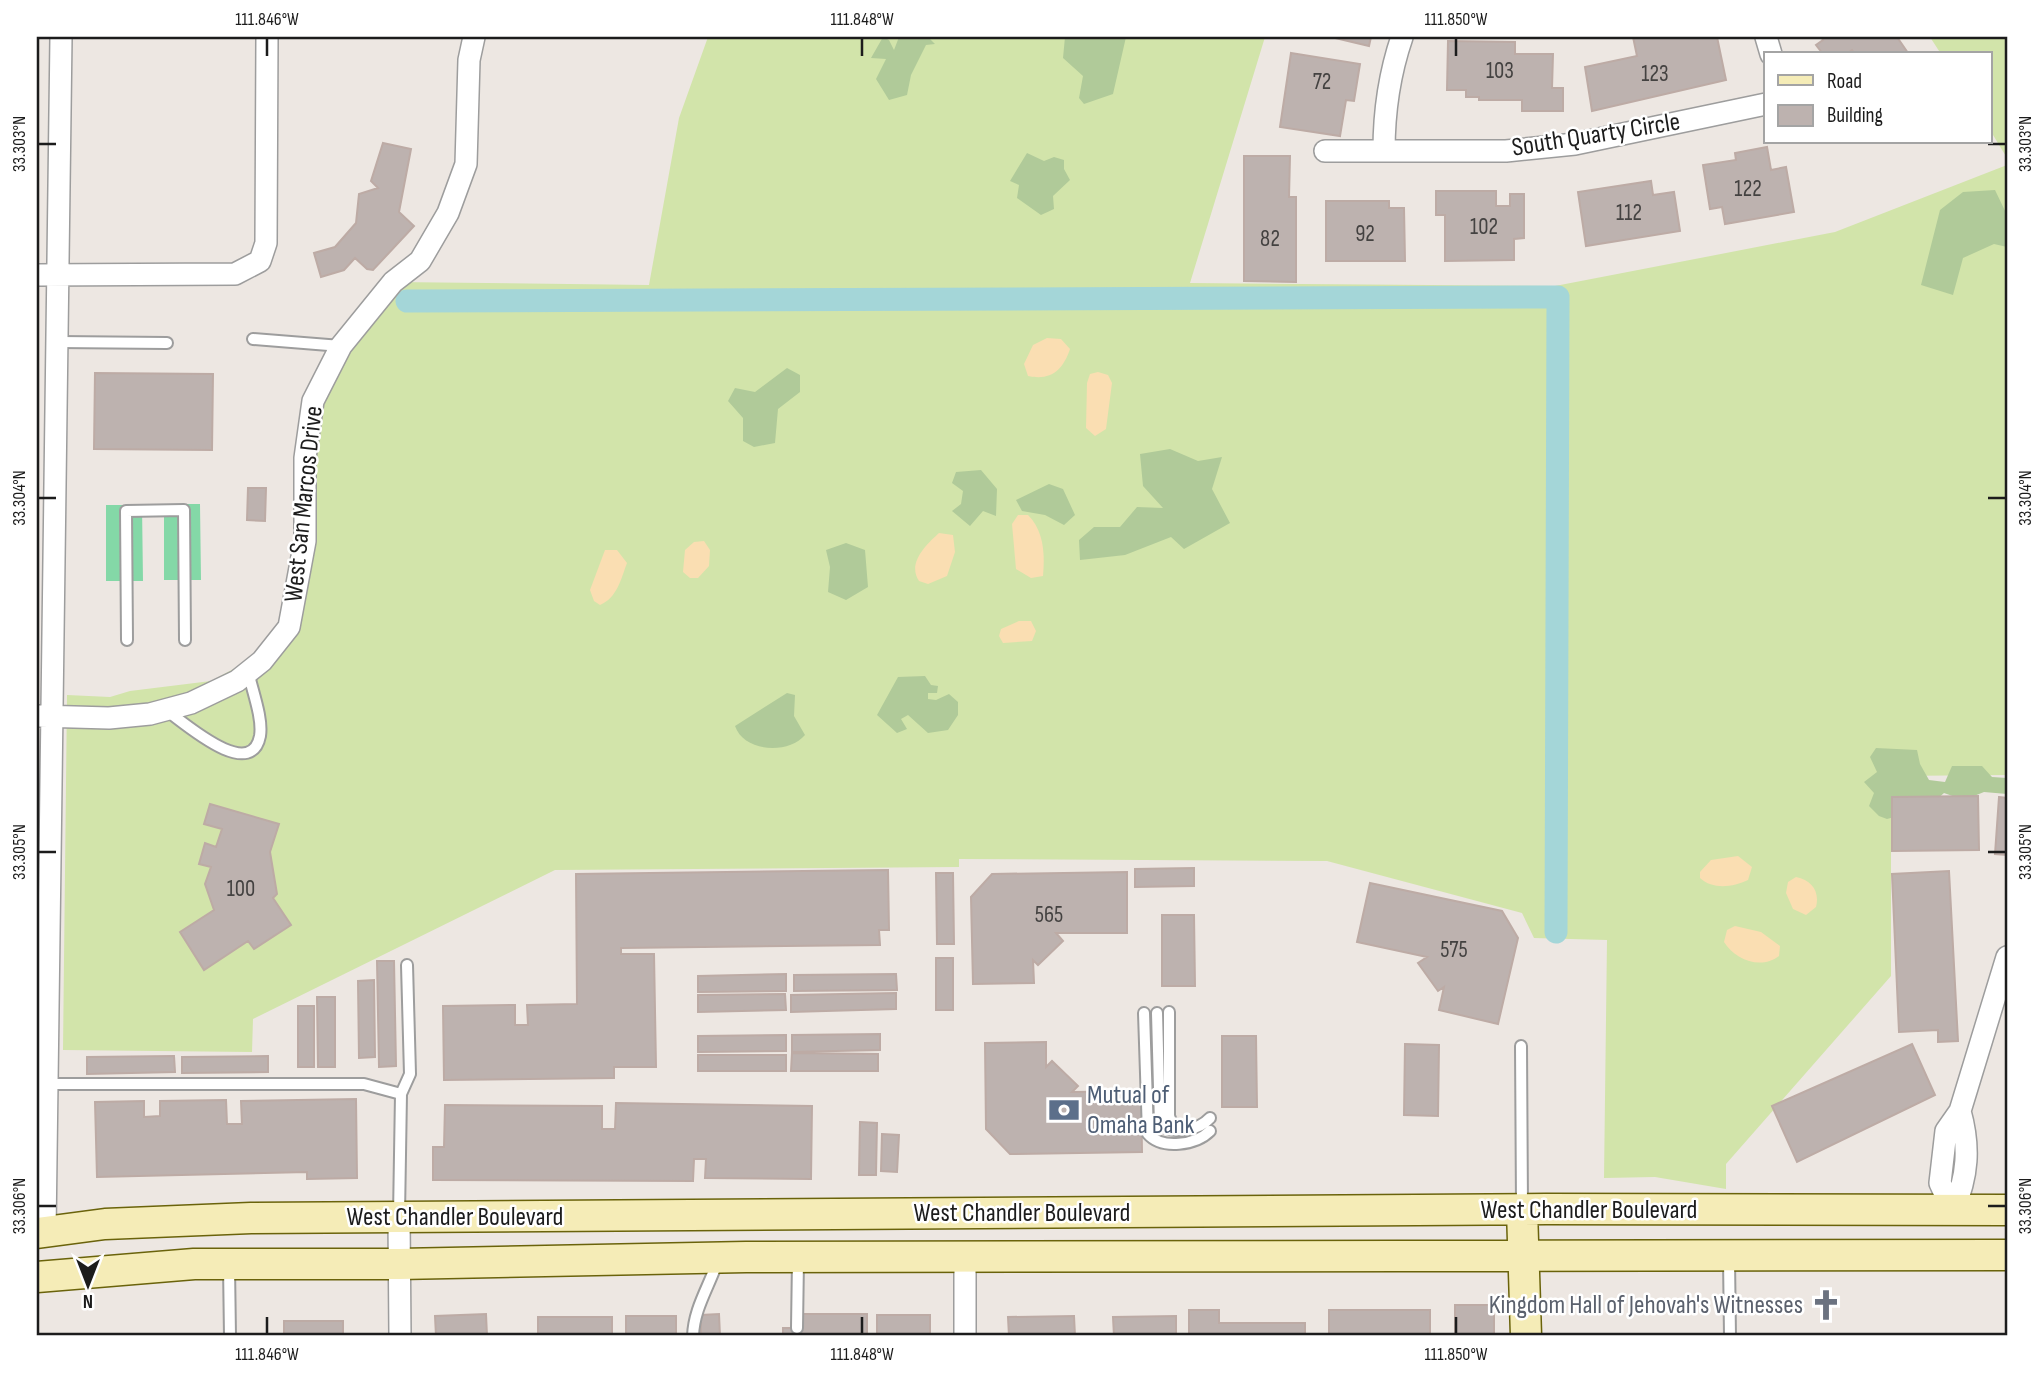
<svg xmlns="http://www.w3.org/2000/svg" width="2044" height="1373" font-family="'Sofia Sans Condensed',sans-serif">
<style>
.grass{fill:#d2e4aa}
.forest{fill:#b0ca99}
.sand{fill:#fadeb2}
.pitch{fill:#84d8a7}
.lines{fill:none;stroke-linecap:round;stroke-linejoin:round}
.canal{stroke:#a4d6d8;stroke-width:23}
.building{fill:#bdb2af;stroke:#bdaba5;stroke-width:2}
.lane-casing{stroke:#9d9d9d;stroke-width:14}
.street-casing{stroke:#9d9d9d;stroke-width:24}
.secondary-casing{stroke:#6a630b;stroke-width:33}
.lane{stroke:#fff;stroke-width:10}
.street{stroke:#fff;stroke-width:21}
.secondary{stroke:#f5ecb7;stroke-width:30}
.ticks{fill:none;stroke:#1c1c1c;stroke-width:2.5}
.labels{text-anchor:middle;dominant-baseline:central;stroke-width:5;stroke-linejoin:round;paint-order:stroke}
.number-label{font-size:23px;fill:#444241}
.street-label{font-size:26px;fill:#1c1c1c;stroke:#fff}
.service-label{font-size:26px;fill:#4e5e75;stroke:#fff;text-anchor:start}
.worship-label{font-size:26px;fill:#5b616d;stroke:#fff;text-anchor:end}
.neatline{fill:none;stroke:#1c1c1c;stroke-width:2.5}
.ticks-label{font-size:18px;text-anchor:middle;fill:#1c1c1c}
</style>
<rect width="100%" height="100%" fill="#ede7e2"/>
<!-- grass -->
<path class="grass" d="M 708,37 L 1265,37 L 1190,283 L 1555,286 L 1835,232 L 2007,165 L 2007,775 L 1891,776 L 1891,976 L 1726,1164 L 1726,1189 L 1655,1177 L 1604,1178 L 1607,940 L 1534,938 L 1522,913 L 1327,861 L 959,859 L 959,867 L 555,870 L 253,1019 L 252,1052 L 63,1050 L 67,695 L 110,697 L 130,691 L 211,681 L 239,666 L 262,661 L 298,592 L 313,401 L 393,282 L 649,285 L 679,118 Z
M 1930,37 L 2007,37 L 2007,158 L 1990,130 L 1990,54 L 1941,54 Z"/>
<!-- forest -->
<path class="forest" d="M 883,37 L 889,40 L 894,50 L 899,37 L 928,37 L 935,44 L 926,45 L 911,75 L 907,95 L 889,100 L 876,79 L 886,59 L 871,58 Z
M 1065,37 L 1126,37 L 1113,94 L 1084,104 L 1079,98 L 1083,76 L 1063,58 Z
M 1027,153 L 1044,161 L 1054,157 L 1064,160 L 1064,169 L 1070,180 L 1053,196 L 1054,209 L 1041,215 L 1017,198 L 1019,185 L 1010,181 Z
M 1995,190 L 2007,215 L 2007,247 L 1994,244 L 1963,258 L 1953,295 L 1921,285 L 1940,210 L 1963,192 Z
M 787,368 L 800,375 L 800,392 L 778,409 L 775,443 L 754,447 L 743,441 L 743,418 L 728,401 L 735,388 L 755,392 Z
M 1170,449 L 1198,461 L 1222,457 L 1212,489 L 1230,523 L 1184,549 L 1171,537 L 1125,555 L 1080,560 L 1079,540 L 1094,527 L 1120,527 L 1137,507 L 1163,508 L 1143,486 L 1140,454 Z
M 981,470 L 997,489 L 996,516 L 983,511 L 970,526 L 952,511 L 961,504 L 963,491 L 952,483 L 956,472 Z
M 1049,484 L 1063,489 L 1075,515 L 1064,525 L 1045,515 L 1022,511 L 1016,500 Z
M 846,543 L 865,550 L 868,587 L 846,600 L 828,592 L 830,567 L 826,550 Z
M 925,676 L 931,685 L 938,686 L 937,693 L 928,693 L 928,699 L 936,700 L 949,694 L 958,702 L 958,715 L 948,730 L 928,733 L 908,715 L 901,719 L 907,729 L 897,733 L 877,715 L 898,677 Z
M 787,693 L 795,695 L 794,716 L 805,735 C 788,755 744,752 735,726 Z
M 1876,748 L 1917,750 L 1920,764 L 1929,780 L 1945,782 L 1952,766 L 1982,766 L 1992,777 L 2007,778 L 2007,794 L 1984,792 L 1964,800 L 1944,793 L 1927,808 L 1887,819 L 1879,816 L 1869,806 L 1874,793 L 1864,782 L 1877,772 L 1870,757 Z"/>
<!-- sand -->
<path class="sand" d="M 1047,338 L 1061,339 L 1070,349 C 1063,370 1051,381 1028,376 L 1024,364 L 1033,345 Z
M 1098,372 L 1108,375 L 1112,383 L 1106,429 L 1095,436 L 1086,428 L 1087,383 L 1090,374 Z
M 1018,515 L 1028,515 C 1044,531 1045,554 1043,576 L 1031,578 L 1016,569 L 1012,524 Z
M 939,533 L 953,535 L 955,552 L 947,576 L 928,584 L 919,581 C 907,563 926,545 939,533 Z
M 704,541 L 710,550 L 709,566 L 698,578 L 690,578 L 683,572 L 685,550 L 694,542 Z
M 605,550 L 617,550 L 627,563 C 621,579 617,598 600,605 L 594,601 L 590,590 Z
M 1019,621 L 1031,621 L 1036,631 L 1032,641 L 1003,643 L 999,636 L 1001,629 Z
M 1738,856 L 1752,867 L 1748,880 C 1733,887 1713,890 1700,878 L 1700,872 L 1711,860 Z
M 1796,877 C 1812,880 1820,892 1816,907 L 1806,915 L 1793,909 L 1786,893 L 1788,882 Z
M 1735,926 L 1761,932 L 1780,946 L 1779,956 C 1761,970 1735,960 1724,942 L 1727,930 Z"/>
<!-- pitch -->
<path class="pitch" d="M 164,504 L 200,504 L 201,580 L 164,580 Z
M 106,505 L 142,505 L 143,581 L 106,581 Z"/>
<g class="lines">
<!-- canal -->
<path class="canal" d="M 407,301 L 1558,297 L 1556,932"/>
</g>
<!-- building -->
<path class="building" d="M 1331,37 L 1371,37 L 1369,46 Z
M 1633,37 L 1717,37 L 1726,80 L 1592,111 L 1585,67 L 1637,56 Z
M 1821,37 L 1897,37 L 1908,53 L 1855,54 L 1852,50 L 1846,54 L 1823,54 L 1816,45 L 1823,40 Z
M 1448,41 L 1515,42 L 1515,54 L 1553,54 L 1552,88 L 1563,88 L 1563,111 L 1522,111 L 1522,100 L 1479,100 L 1479,97 L 1466,97 L 1466,90 L 1447,90 Z
M 1291,53 L 1360,64 L 1354,101 L 1346,100 L 1340,136 L 1280,127 Z
M 383,143 L 411,149 L 399,212 L 414,226 L 373,270 L 367,269 L 355,258 L 344,270 L 321,277 L 314,253 L 335,247 L 356,223 L 359,194 L 378,188 L 371,181 Z
M 1767,147 L 1771,170 L 1786,167 L 1794,212 L 1725,224 L 1722,207 L 1710,209 L 1703,165 L 1736,160 L 1735,153 Z
M 1244,156 L 1290,156 L 1289,197 L 1296,197 L 1296,282 L 1244,281 Z
M 1651,181 L 1653,195 L 1674,192 L 1680,231 L 1586,246 L 1578,192 Z
M 1436,191 L 1496,191 L 1496,206 L 1510,206 L 1510,194 L 1524,194 L 1524,238 L 1514,239 L 1514,260 L 1445,261 L 1445,215 L 1436,215 Z
M 1326,201 L 1389,201 L 1389,208 L 1404,208 L 1405,261 L 1326,261 Z
M 95,373 L 213,374 L 212,450 L 94,449 Z
M 248,488 L 266,488 L 265,521 L 247,520 Z
M 1978,796 L 1979,850 L 1892,851 L 1892,797 Z
M 1999,797 L 2007,798 L 2007,855 L 1995,854 Z
M 210,804 L 279,824 L 270,852 L 277,894 L 273,898 L 291,925 L 254,949 L 248,941 L 204,970 L 180,932 L 214,910 L 205,884 L 211,867 L 199,864 L 205,843 L 216,847 L 222,829 L 204,824 Z
M 1194,868 L 1194,886 L 1135,887 L 1135,869 Z
M 888,870 L 889,930 L 879,930 L 880,945 L 621,948 L 621,954 L 654,954 L 656,1067 L 614,1067 L 614,1078 L 444,1080 L 443,1006 L 515,1005 L 515,1025 L 528,1025 L 527,1005 L 577,1004 L 576,874 Z
M 1949,871 L 1958,1041 L 1938,1042 L 1938,1030 L 1899,1032 L 1892,874 Z
M 1127,872 L 1127,933 L 1056,933 L 1063,941 L 1038,965 L 1033,960 L 1034,983 L 973,984 L 971,897 L 992,874 Z
M 936,873 L 953,873 L 954,944 L 937,944 Z
M 1370,883 L 1502,911 L 1518,938 L 1498,1024 L 1439,1010 L 1444,987 L 1438,991 L 1418,963 L 1427,957 L 1357,942 Z
M 1162,915 L 1194,915 L 1195,986 L 1162,986 Z
M 936,958 L 953,958 L 953,1010 L 936,1010 Z
M 377,961 L 394,961 L 396,1066 L 379,1067 Z
M 786,974 L 786,991 L 698,992 L 698,976 Z
M 896,974 L 897,990 L 794,991 L 794,975 Z
M 374,980 L 375,1057 L 359,1058 L 358,981 Z
M 896,993 L 896,1009 L 791,1012 L 791,995 Z
M 785,994 L 786,1010 L 698,1012 L 698,995 Z
M 317,997 L 335,997 L 335,1067 L 318,1067 Z
M 298,1006 L 314,1006 L 314,1067 L 298,1067 Z
M 880,1034 L 880,1050 L 792,1052 L 792,1035 Z
M 786,1035 L 786,1051 L 698,1052 L 698,1036 Z
M 1222,1036 L 1256,1036 L 1257,1107 L 1222,1107 Z
M 1046,1042 L 1046,1067 L 1052,1061 L 1078,1086 L 1072,1092 L 1141,1091 L 1142,1152 L 1010,1154 L 986,1129 L 985,1043 Z
M 1405,1044 L 1439,1045 L 1438,1116 L 1404,1115 Z
M 1912,1044 L 1935,1095 L 1797,1162 L 1772,1106 Z
M 792,1053 L 878,1054 L 878,1071 L 791,1071 Z
M 698,1055 L 786,1055 L 786,1071 L 698,1071 Z
M 174,1056 L 175,1072 L 87,1074 L 87,1057 Z
M 268,1056 L 268,1072 L 182,1073 L 182,1057 Z
M 2006,1085 L 2007,1085 L 2007,1158 Z
M 356,1099 L 357,1178 L 307,1179 L 307,1172 L 97,1177 L 95,1102 L 144,1101 L 144,1117 L 160,1116 L 160,1101 L 226,1100 L 227,1124 L 242,1124 L 241,1101 Z
M 616,1103 L 812,1106 L 811,1179 L 705,1178 L 706,1159 L 694,1159 L 693,1181 L 433,1180 L 433,1147 L 444,1147 L 445,1105 L 602,1106 L 602,1129 L 615,1129 Z
M 860,1122 L 877,1123 L 876,1175 L 859,1175 Z
M 882,1134 L 899,1135 L 897,1172 L 881,1171 Z
M 1455,1305 L 1494,1305 L 1494,1336 L 1455,1336 Z
M 1189,1310 L 1219,1310 L 1219,1323 L 1305,1323 L 1305,1336 L 1189,1336 Z
M 1329,1310 L 1430,1310 L 1430,1336 L 1329,1336 Z
M 486,1314 L 487,1336 L 436,1336 L 435,1316 Z
M 719,1314 L 720,1336 L 701,1336 L 701,1315 Z
M 801,1314 L 867,1314 L 867,1336 L 783,1336 L 783,1328 L 801,1328 Z
M 877,1315 L 930,1315 L 930,1336 L 877,1336 Z
M 626,1316 L 676,1316 L 676,1336 L 626,1336 Z
M 1074,1316 L 1075,1336 L 1009,1336 L 1008,1317 Z
M 1176,1316 L 1176,1336 L 1114,1336 L 1113,1317 Z
M 538,1317 L 612,1317 L 612,1336 L 538,1336 Z
M 284,1321 L 343,1321 L 343,1336 L 284,1336 Z"/>
<g class="lines">
<defs>
<path id="lane" d="M 253,339 L 341,346
M 58,342 L 167,343
M 127,640 L 126,511 L 184,510 L 185,640
M 166,710 C 182,721 251,783 260,736 C 263,718 252,690 248,671
M 1169,1012 L 1169,1116 L 1172,1124 L 1182,1130
M 1144,1013 L 1148,1134 C 1162,1150 1196,1145 1210,1131
M 1157,1013 L 1160,1125 C 1175,1134 1198,1131 1210,1118
M 1521,1046 L 1522,1207
M 46,1084 L 364,1084 L 401,1094
M 399,1215 L 401,1094 L 410,1074 L 407,965
M 1729,1259 L 1730,1336
M 229,1266 L 230,1336
M 797,1328 L 798,1260
M 693,1336 C 694,1308 709,1287 718,1260"/>
<path id="street" d="M 1766,37 L 1771,54
M 1325,151 L 1506,151 L 1575,144 L 1766,104
M 1384,151 C 1384,111 1389,75 1402,37
M 37,275 L 235,274 L 260,261 L 266,243 L 267,37
M 39,716 L 109,718 L 150,714 L 191,703 L 237,681 L 262,661 L 289,627 L 305,541 L 305,458 L 313,401 L 341,346 L 393,282 L 420,261 L 448,213 L 466,164 L 469,60 L 474,37
M 1953,1211 L 1940,1183 L 1946,1131 L 1960,1111 L 2007,957
M 1953,1211 C 1968,1176 1970,1147 1960,1111
M 399,1218 L 400,1336
M 45,1232 L 61,37
M 965,1256 L 965,1336"/>
<path id="secondary" d="M 1522,1210 L 1526,1336
M 37,1233 L 105,1224 L 251,1218 L 1546,1209 L 2007,1210
M 37,1277 L 194,1264 L 399,1264 L 746,1257 L 2007,1255"/>
</defs>
<!-- lane casing -->
<use href="#lane" class="lane-casing"/>
<!-- street casing -->
<use href="#street" class="street-casing"/>
<!-- secondary casing -->
<use href="#secondary" class="secondary-casing"/>
<!-- lane -->
<use href="#lane" class="lane"/>
<!-- street -->
<use href="#street" class="street"/>
<!-- secondary -->
<use href="#secondary" class="secondary"/>
</g>
<!-- ticks -->
<path class="ticks" d="M 267,38 L 267,56M 862,38 L 862,56M 1456,38 L 1456,56M 38,144 L 56,144M 1988,144 L 2006,144M 38,498 L 56,498M 1988,498 L 2006,498M 38,852 L 56,852M 1988,852 L 2006,852M 38,1206 L 56,1206M 1988,1206 L 2006,1206M 267,1317 L 267,1334M 862,1317 L 862,1334M 1456,1317 L 1456,1334"/>
<!-- icons -->
<defs>
<symbol id="bank-bare" viewBox="-9 -9 18 18"><path d="M-6-4H6V4H-6ZM0-2.3a2.3 2.3 0 1 0 0 4.6a2.3 2.3 0 1 0 0-4.6Z" fill="#5c6f8a" stroke="#fff" stroke-width="2.5" paint-order="stroke"/></symbol>
<symbol id="church-bare" viewBox="-9 -9 18 18"><path d="M-1.2-6h2.4v3.5h3.3v2.4h-3.3V6h-2.4V-.1h-3.3v-2.4h3.3Z" fill="#6b7280" stroke="#fff" stroke-width="2.5" paint-order="stroke"/></symbol>
</defs>
<g fill-rule="evenodd">
<use href="#bank-bare" x="1042" y="1088" width="44" height="44"/>
<use href="#church-bare" x="1804" y="1283" width="44" height="44"/>
</g>
<g class="labels">
<!-- number labels -->
<g class="number-label">
<text x="1500" y="71">103</text>
<text x="1655" y="74">123</text>
<text x="1322" y="82">72</text>
<text x="1748" y="189">122</text>
<text x="1629" y="213">112</text>
<text x="1484" y="227">102</text>
<text x="1365" y="234">92</text>
<text x="1270" y="239">82</text>
<text x="241" y="889">100</text>
<text x="1049" y="915">565</text>
<text x="1454" y="950">575</text>
</g>
<!-- street labels -->
<g class="street-label">
<text transform="translate(1596 135) rotate(-9)">South Quarty Circle</text>
<text transform="translate(304 504) rotate(-84)">West San Marcos Drive</text>
<text x="1589" y="1210">West Chandler Boulevard</text>
<text x="1022" y="1213">West Chandler Boulevard</text>
<text x="455" y="1217">West Chandler Boulevard</text>
</g>
<!-- service labels -->
<g class="service-label">
<text x="1087" y="1095">Mutual of<tspan x="1087" dy="30">Omaha Bank</tspan></text>
</g>
<!-- worship labels -->
<g class="worship-label">
<text x="1803" y="1305">Kingdom Hall of Jehovah's Witnesses</text>
</g>
</g>
<!-- border -->
<rect width="2044" height="1373" fill="none" stroke="#ffffff" stroke-width="77"/>
<!-- legend -->
<rect x="1764" y="52" width="228" height="91" fill="#ffffff" stroke="#a4a4a4" stroke-width="2"/>
<rect x="1778" y="75" width="35" height="10" fill="#f5ecb7" stroke="#a4a4a4" stroke-width="2"/>
<text x="1827" y="88" font-size="21" fill="#1c1c1c">Road</text>
<rect x="1778" y="105" width="35" height="21" fill="#bdb2af" stroke="#a4a4a4" stroke-width="2"/>
<text x="1827" y="122" font-size="21" fill="#1c1c1c">Building</text>
<!-- north arrow -->
<g transform="translate(88 1285) rotate(180)" stroke="#ffffff" stroke-width="5" paint-order="stroke">
<path d="M0-5L12 26L0 18L-12 26Z" fill="#1c1c1c"/>
<text y="-10" font-size="19" font-weight="bold" text-anchor="middle" fill="#1c1c1c">N</text>
</g>
<rect x="38" y="38" width="1968" height="1296" class="neatline"/>
<g class="ticks-label">
<text x="267" y="25">111.846°W</text>
<text x="862" y="25">111.848°W</text>
<text x="1456" y="25">111.850°W</text>
<text transform="translate(2025 144) rotate(-90)" y="6">33.303°N</text>
<text transform="translate(19 144) rotate(-90)" y="6">33.303°N</text>
<text transform="translate(2025 498) rotate(-90)" y="6">33.304°N</text>
<text transform="translate(19 498) rotate(-90)" y="6">33.304°N</text>
<text transform="translate(2025 852) rotate(-90)" y="6">33.305°N</text>
<text transform="translate(19 852) rotate(-90)" y="6">33.305°N</text>
<text transform="translate(2025 1206) rotate(-90)" y="6">33.306°N</text>
<text transform="translate(19 1206) rotate(-90)" y="6">33.306°N</text>
<text x="267" y="1360">111.846°W</text>
<text x="862" y="1360">111.848°W</text>
<text x="1456" y="1360">111.850°W</text>
</g>
</svg>
